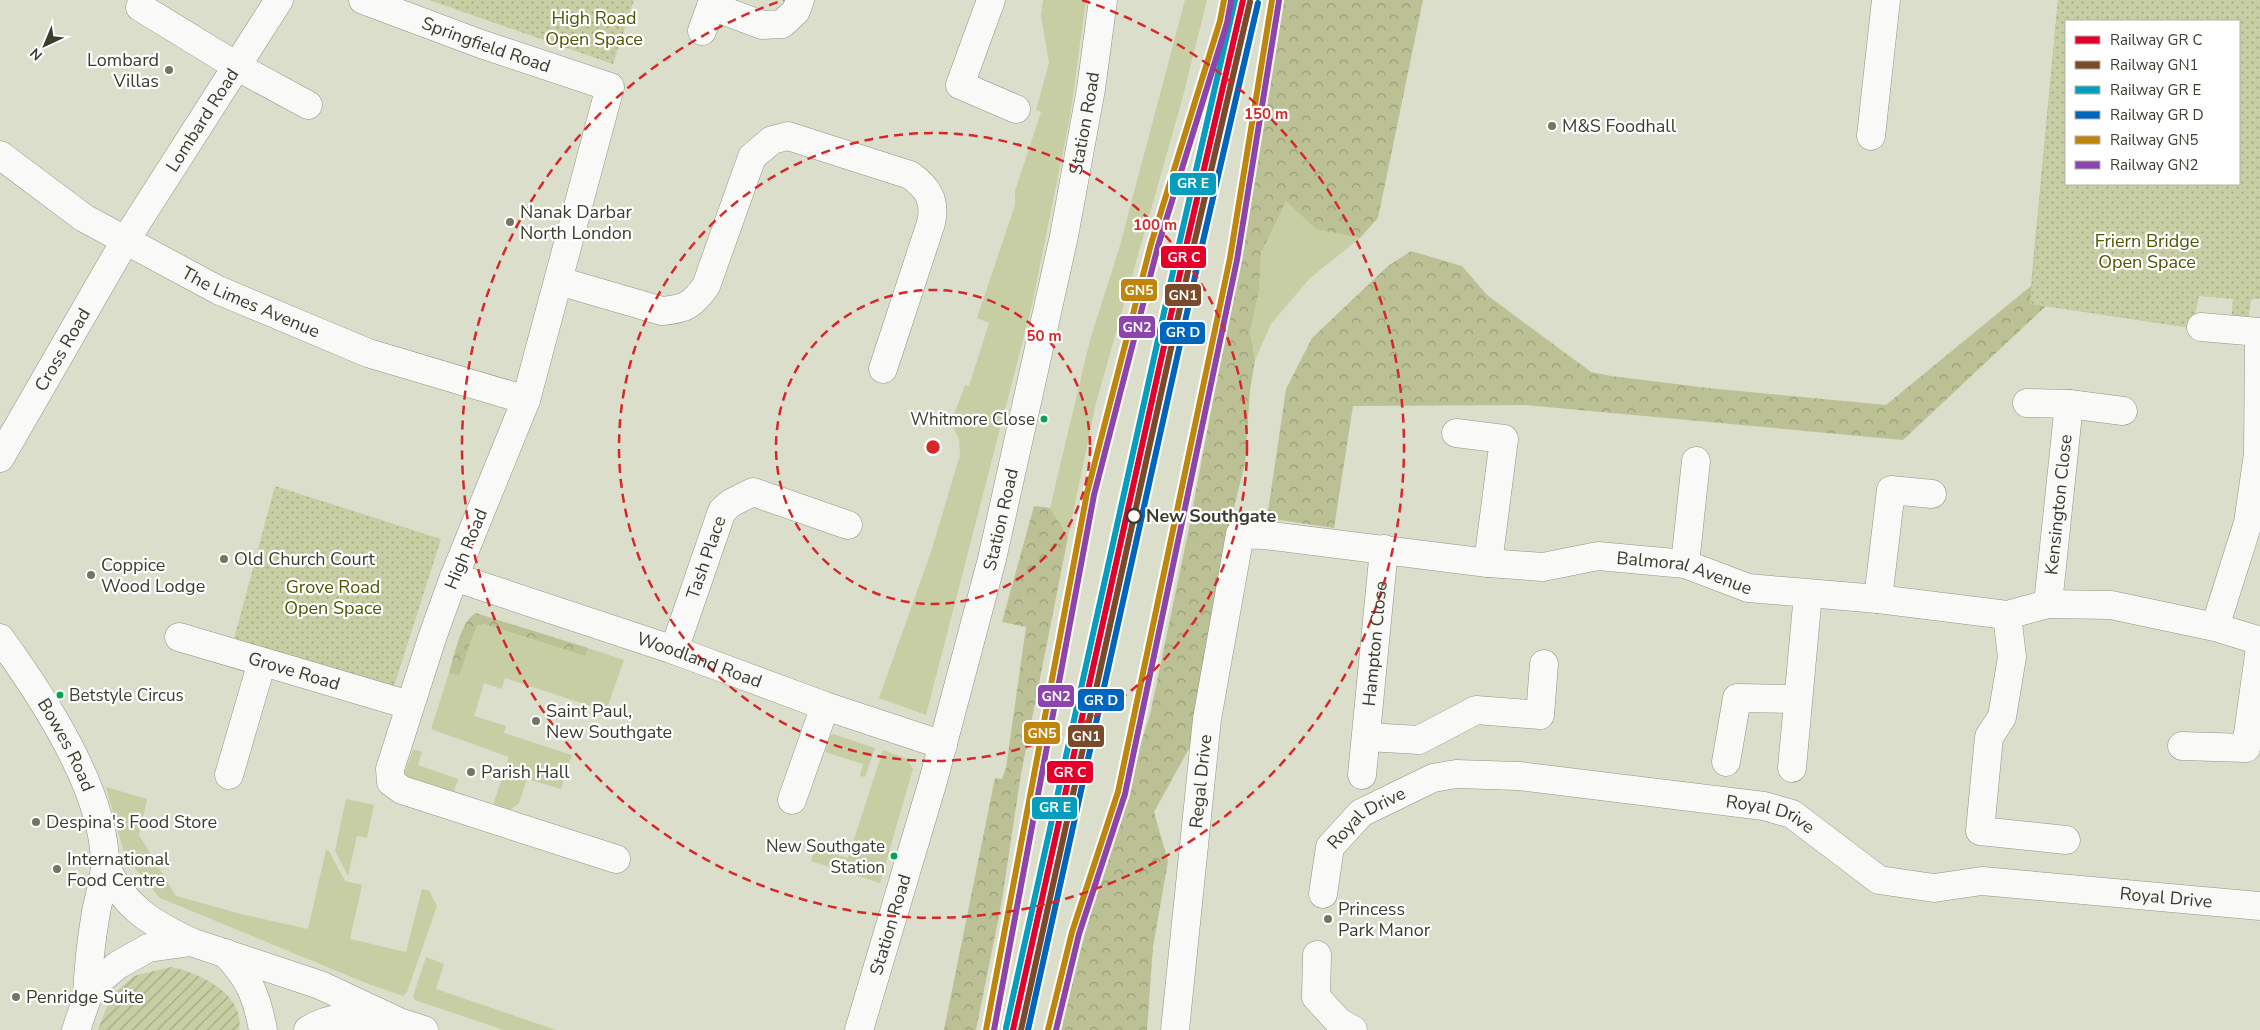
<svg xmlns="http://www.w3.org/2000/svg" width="2260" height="1030" font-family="'Nunito Sans',sans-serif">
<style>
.grass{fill:#c7cea3}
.forest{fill:url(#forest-crowns)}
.park{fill:url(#park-dots);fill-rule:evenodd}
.garden{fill:url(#garden-furrows)}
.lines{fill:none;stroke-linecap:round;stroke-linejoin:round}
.minor-casing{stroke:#919485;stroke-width:29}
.major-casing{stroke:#919485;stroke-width:29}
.minor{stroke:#f9faf7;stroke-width:28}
.major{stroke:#f9faf7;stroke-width:28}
.rail-1-casing{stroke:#fff;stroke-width:10}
.rail-2-casing{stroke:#fff;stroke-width:10}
.rail-3-casing{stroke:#fff;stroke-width:10}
.rail-4-casing{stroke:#fff;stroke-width:10}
.rail-5-casing{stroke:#fff;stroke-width:10}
.rail-6-casing{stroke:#fff;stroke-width:10}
.rail-1{stroke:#e4002b;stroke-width:6}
.rail-2{stroke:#7a4b2a;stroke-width:6}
.rail-3{stroke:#069ebe;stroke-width:6}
.rail-4{stroke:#0065bd;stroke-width:6}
.rail-5{stroke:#bf860e;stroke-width:6}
.rail-6{stroke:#8e44ad;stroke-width:6}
.ring{fill:none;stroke:#d62828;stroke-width:2.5;stroke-dasharray:9 6}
.poi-dot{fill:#737565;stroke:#fff;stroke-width:2}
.bus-dot{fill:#00a651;stroke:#fff;stroke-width:2}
.stop-dot{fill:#fff;stroke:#3b3d2f;stroke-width:2.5}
.labels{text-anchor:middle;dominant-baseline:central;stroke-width:4.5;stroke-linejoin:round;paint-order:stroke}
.bus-label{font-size:17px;fill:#3b3d2f;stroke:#fff;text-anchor:end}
.park-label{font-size:18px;fill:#4f5502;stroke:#fff}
.street-label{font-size:18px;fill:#3b3d2f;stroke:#fff}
.poi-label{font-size:18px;fill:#3b3d2f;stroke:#fff;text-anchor:start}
.stop-label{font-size:18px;font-weight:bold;fill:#3b3d2f;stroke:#fff;text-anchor:start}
.centre{fill:#d62828;stroke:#fff;stroke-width:2.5}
.ring-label{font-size:15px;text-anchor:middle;font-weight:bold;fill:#d62828;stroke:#fff;stroke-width:4.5;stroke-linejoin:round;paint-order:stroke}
.line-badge{stroke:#fff;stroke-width:2}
.badge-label{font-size:14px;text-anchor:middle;font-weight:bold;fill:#fff}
</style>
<defs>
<pattern id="forest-crowns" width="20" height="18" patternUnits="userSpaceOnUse" patternTransform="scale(1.25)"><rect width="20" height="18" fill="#bbc194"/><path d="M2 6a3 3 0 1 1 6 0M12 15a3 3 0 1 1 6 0" fill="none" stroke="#999e79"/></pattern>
<pattern id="park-dots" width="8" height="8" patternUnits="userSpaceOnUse" patternTransform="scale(1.25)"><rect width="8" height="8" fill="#c7cea3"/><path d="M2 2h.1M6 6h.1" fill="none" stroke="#a3a885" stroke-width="1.8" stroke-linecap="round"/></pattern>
<pattern id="garden-furrows" width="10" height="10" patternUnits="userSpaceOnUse" patternTransform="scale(1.25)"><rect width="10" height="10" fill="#c7cea3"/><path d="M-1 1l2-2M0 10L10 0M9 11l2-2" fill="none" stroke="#a3a885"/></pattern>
</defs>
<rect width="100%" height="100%" fill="#dadeca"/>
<!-- grass -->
<path class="grass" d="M 1043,0 L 1086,0 L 1070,117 L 1032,305 L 926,715 L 879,698 L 931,552 L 960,455 L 959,439 L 951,423 L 965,385 L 969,386 L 989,323 L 977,318 L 1015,205 L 1015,191 L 1041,112 L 1036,110 L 1049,63 L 1041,16 Z
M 1185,0 L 1207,0 L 1182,100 L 1096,403 L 1068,537 L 1050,508 L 1090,340 L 1119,249 Z
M 1286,200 L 1316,229 L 1360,238 L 1309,279 L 1271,324 L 1255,360 L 1250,332 L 1259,291 L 1261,253 Z
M 484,624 L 585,656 L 588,648 L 624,660 L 606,711 L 505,678 L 502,689 L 484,683 L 474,716 L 506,726 L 504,733 L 572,755 L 561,789 L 527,779 L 519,803 L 505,814 L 401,783 L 413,749 L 422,752 L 418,765 L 458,779 L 454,791 L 493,805 L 509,757 L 431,729 L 449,673 L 459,676 L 473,632 L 477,626 Z
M 833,734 L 875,748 L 865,777 L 860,776 L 863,764 L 825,752 L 830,736 Z
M 883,750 L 907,759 L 913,769 L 880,883 L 811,861 L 815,848 L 848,858 Z
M 106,787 L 147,799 L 139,835 L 176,896 L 241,914 L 308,929 L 326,850 L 329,851 L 345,881 L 362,885 L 350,939 L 406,952 L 422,889 L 429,891 L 437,906 L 407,992 L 403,996 L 366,983 L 160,898 L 125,856 Z
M 346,799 L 374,805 L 367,838 L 357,836 L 348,876 L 335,851 Z
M 426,957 L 444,964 L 436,989 L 556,1030 L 504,1030 L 415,1000 L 413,996 Z"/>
<!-- forest -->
<path class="forest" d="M 1283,0 L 1423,0 L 1378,218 L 1360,238 L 1316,229 L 1286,201 L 1261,253 L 1259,291 L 1250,332 L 1255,360 L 1250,390 L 1245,463 L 1226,540 L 1191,745 L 1154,812 L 1168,861 L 1153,947 L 1147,1030 L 1059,1030 L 1115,822 L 1150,715 L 1188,533 L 1222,352 Z
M 2058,0 L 2066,21 L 2066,184 L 2192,328 L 2046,306 L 1903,440 L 1525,405 L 1353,406 L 1334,528 L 1267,518 L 1286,389 L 1312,338 L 1388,266 L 1411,251 L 1462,266 L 1487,295 L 1591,372 L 1611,376 L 1708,388 L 1886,405 L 2031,286 Z
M 1034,506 L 1050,508 L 1068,537 L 1021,774 L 1001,906 L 976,1030 L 944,1030 L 995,778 L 1002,779 L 1006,768 L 1026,627 L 1002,622 Z
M 476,613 L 588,648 L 585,656 L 484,624 L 477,626 L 474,632 L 459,676 L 449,673 C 454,657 461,620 476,613 Z"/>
<!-- park -->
<path class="park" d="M 429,0 L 634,0 L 613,64 Z
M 2058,0 L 2260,0 L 2260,298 L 2251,300 L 2248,321 L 2231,321 L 2233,299 L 2199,296 L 2192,328 L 2030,304 ZM 2066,21 L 2239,21 L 2239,184 L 2066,184 Z
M 275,486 L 441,539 L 388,705 L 230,654 Z"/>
<!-- garden -->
<path class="garden" d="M 171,967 C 200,973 245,994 239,1030 L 98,1030 L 111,996 L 134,976 Z"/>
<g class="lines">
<defs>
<g id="minor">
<path id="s1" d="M 363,0 L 481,44 L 610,87 L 526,400 L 454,577 L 432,638 L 390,769 L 391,782 L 402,790 L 616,859"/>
<path d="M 713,0 L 711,6 L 762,25 L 782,24 L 796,11 L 800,0"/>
<path d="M 991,0 L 960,85 L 1016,109"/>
<path d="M 140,7 L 238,67 L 308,105"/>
<path d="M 702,31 L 711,6"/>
<path d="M 1871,136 L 1886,0"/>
<path id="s2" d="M 0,155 L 84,218 L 218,290 L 368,353 L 526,400"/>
<path d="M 559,281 L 662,311 C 686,309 692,305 706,286 L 752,157 L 772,140 L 788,136 L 910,175 C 928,188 936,200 931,223 L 883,369"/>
<path d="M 2201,327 L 2259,332 L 2258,454 L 2248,523 L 2215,627"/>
<path d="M 2027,403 L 2069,404 L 2123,411"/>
<path d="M 1456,433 L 1504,439 L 1488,563"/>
<path id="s3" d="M 0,458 L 125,241 L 279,0"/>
<path d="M 1685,564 L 1696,461"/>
<path id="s4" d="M 454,577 L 674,650 L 825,706 L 943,745"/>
<path d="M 1878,599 L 1891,490 L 1932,494"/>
<path id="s5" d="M 2048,604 L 2069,404"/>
<path d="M 2007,615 L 2012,657 L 2002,717 L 1989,737 L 1980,831 L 2066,840"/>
<path id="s6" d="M 179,637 L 409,705"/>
<path id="s7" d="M 674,650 L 722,511 L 731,503 L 753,492 L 848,525"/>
<path d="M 1367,737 L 1419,740 L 1476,710 L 1540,715 L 1544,664"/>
<path d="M 2182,746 L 2246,748 L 2260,648"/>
<path d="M 1726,762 L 1737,698 L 1797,699"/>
<path d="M 1792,768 L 1808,594"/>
<path d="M 229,775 L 262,662"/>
<path id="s8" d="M 1362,775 L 1384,549"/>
<path d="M 792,800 L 825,706"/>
<path id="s9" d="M 1323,894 L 1330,847 L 1361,813 L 1433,778 L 1456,774 L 1519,776 L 1764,806 L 1792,814 L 1879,880 L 1934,888 L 1982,881 L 2260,906"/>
<path d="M 1317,955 L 1316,997 L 1339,1022 L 1353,1030"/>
<path id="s10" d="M 1175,1030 L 1207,719 L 1240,534 L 1264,535 L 1488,563 L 1543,567 L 1598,556 L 1685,564 L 1748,588 L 1878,599 L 2007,615 L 2048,604 L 2111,605 L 2215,627 L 2260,641"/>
</g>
<g id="major">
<path id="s11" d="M 0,638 C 42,696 104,789 105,863 C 105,879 99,896 96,912 C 91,941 88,969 87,998"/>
<path d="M 105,865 C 124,907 151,923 191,942"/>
<path d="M 225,953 C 249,977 257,997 263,1030"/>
<path d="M 76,1030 L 87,998 L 96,983 L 118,965 L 148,948 L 191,942 L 320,985 L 399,1022 L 424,1030"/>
<path d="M 308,1030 C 332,1015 354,1017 380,1020"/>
<path id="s12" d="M 859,1030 L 933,781 L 992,559 L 1064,236 L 1091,89 L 1103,0"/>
</g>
</defs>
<!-- minor casing -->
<use href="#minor" class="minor-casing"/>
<!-- major casing -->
<use href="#major" class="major-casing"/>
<!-- minor -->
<use href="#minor" class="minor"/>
<!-- major -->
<use href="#major" class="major"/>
<defs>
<path id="rail-1" d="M 1013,1030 L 1185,251 L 1243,0"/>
<path id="rail-2" d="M 1021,1030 L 1192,253 L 1250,2"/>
<path id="rail-3" d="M 1006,1028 L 1178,249 L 1235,0"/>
<path id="rail-4" d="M 1028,1030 L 1200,254 L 1258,3"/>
<path id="rail-5" d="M 986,1030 L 1087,493 L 1151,244 L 1220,21 L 1224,0
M 1048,1030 L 1072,932 L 1118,792 L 1230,258 L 1272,0"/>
<path id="rail-6" d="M 994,1030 L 1094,495 L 1158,246 L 1227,23 L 1231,1
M 1056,1030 L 1079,934 L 1125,794 L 1237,260 L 1279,1"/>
</defs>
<!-- rail-1 casing -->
<use href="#rail-1" class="rail-1-casing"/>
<!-- rail-2 casing -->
<use href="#rail-2" class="rail-2-casing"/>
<!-- rail-3 casing -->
<use href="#rail-3" class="rail-3-casing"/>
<!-- rail-4 casing -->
<use href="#rail-4" class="rail-4-casing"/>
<!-- rail-5 casing -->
<use href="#rail-5" class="rail-5-casing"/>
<!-- rail-6 casing -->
<use href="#rail-6" class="rail-6-casing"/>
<!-- rail-1 -->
<use href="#rail-1" class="rail-1"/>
<!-- rail-2 -->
<use href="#rail-2" class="rail-2"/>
<!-- rail-3 -->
<use href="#rail-3" class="rail-3"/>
<!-- rail-4 -->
<use href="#rail-4" class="rail-4"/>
<!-- rail-5 -->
<use href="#rail-5" class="rail-5"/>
<!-- rail-6 -->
<use href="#rail-6" class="rail-6"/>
</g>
<!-- distance rings -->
<g class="ring">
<circle cx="933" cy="447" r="157"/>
<circle cx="933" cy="447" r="314"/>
<path d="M1082 0A471 471 0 1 1 784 0"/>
</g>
<!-- markers -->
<g class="poi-dot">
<circle cx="169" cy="70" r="5"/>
<circle cx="1552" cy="126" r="5"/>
<circle cx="510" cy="222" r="5"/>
<circle cx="224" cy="559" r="5"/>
<circle cx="91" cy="575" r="5"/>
<circle cx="536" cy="721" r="5"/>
<circle cx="471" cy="772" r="5"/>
<circle cx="36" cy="822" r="5"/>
<circle cx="57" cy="869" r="5"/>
<circle cx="1328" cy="919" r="5"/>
<circle cx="16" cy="997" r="5"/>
</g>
<g class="bus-dot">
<circle cx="1044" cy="419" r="4.5"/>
<circle cx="60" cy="695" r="4.5"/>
<circle cx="894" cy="856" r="4.5"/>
</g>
<circle class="stop-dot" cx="1134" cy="516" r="7"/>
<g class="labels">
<!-- bus labels -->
<g class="bus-label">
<text x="1035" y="419">Whitmore Close</text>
<text x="69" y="695" text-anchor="start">Betstyle Circus</text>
<text x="885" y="846">New Southgate<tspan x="885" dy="21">Station</tspan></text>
</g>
<!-- park labels -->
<g class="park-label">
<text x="594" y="18">High Road<tspan x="594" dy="21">Open Space</tspan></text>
<text x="2147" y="241">Friern Bridge<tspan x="2147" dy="21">Open Space</tspan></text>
<text x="333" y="587">Grove Road<tspan x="333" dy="21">Open Space</tspan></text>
</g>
<!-- street labels -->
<g class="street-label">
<text stroke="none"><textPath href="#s1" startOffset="131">Springfield Road</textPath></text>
<text stroke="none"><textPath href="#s3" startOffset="394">Lombard Road</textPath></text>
<text stroke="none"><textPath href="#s12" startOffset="935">Station Road</textPath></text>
<text stroke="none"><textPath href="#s2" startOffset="292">The Limes Avenue</textPath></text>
<text stroke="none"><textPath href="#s3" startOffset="125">Cross Road</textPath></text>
<text stroke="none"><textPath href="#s5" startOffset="100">Kensington Close</textPath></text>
<text stroke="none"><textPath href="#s12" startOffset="530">Station Road</textPath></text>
<text transform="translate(466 549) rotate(-68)">High Road</text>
<text stroke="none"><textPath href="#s7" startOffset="98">Tash Place</textPath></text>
<text stroke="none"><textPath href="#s10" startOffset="950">Balmoral Avenue</textPath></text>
<text stroke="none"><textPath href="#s8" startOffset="132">Hampton Close</textPath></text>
<text stroke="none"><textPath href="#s4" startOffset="259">Woodland Road</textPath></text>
<text stroke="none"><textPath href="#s6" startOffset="120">Grove Road</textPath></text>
<text stroke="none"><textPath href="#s11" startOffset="126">Bowes Road</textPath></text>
<text stroke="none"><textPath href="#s10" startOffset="250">Regal Drive</textPath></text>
<text stroke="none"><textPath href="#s9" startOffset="515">Royal Drive</textPath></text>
<text stroke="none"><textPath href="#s9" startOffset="95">Royal Drive</textPath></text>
<text stroke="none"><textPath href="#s9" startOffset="934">Royal Drive</textPath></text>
<text stroke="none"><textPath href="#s12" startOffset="110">Station Road</textPath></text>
</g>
<!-- poi labels -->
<g class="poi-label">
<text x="159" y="60" text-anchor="end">Lombard<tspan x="159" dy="21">Villas</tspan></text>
<text x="1562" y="126">M&amp;S Foodhall</text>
<text x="520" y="212">Nanak Darbar<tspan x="520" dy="21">North London</tspan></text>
<text x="234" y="559">Old Church Court</text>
<text x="101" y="565">Coppice<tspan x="101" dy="21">Wood Lodge</tspan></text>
<text x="546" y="711">Saint Paul,<tspan x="546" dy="21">New Southgate</tspan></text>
<text x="481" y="772">Parish Hall</text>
<text x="46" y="822">Despina's Food Store</text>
<text x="67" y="859">International<tspan x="67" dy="21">Food Centre</tspan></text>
<text x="1338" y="909">Princess<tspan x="1338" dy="21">Park Manor</tspan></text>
<text x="26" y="997">Penridge Suite</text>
</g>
<!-- stop labels -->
<g class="stop-label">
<text x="1146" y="516">New Southgate</text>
</g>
</g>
<circle cx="933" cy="447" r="8" class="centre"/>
<g class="ring-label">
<text x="1266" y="119">150 m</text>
<text x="1155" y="230">100 m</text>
<text x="1044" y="341">50 m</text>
</g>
<g class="line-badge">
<rect x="1169" y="172" width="48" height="24" rx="5" fill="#069ebe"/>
<rect x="1160" y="245" width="47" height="24" rx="5" fill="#e4002b"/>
<rect x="1120" y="278" width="38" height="24" rx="5" fill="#bf860e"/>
<rect x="1164" y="283" width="38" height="24" rx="5" fill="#7a4b2a"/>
<rect x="1118" y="315" width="38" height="24" rx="5" fill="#8e44ad"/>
<rect x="1159" y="321" width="47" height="24" rx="5" fill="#0065bd"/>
<rect x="1037" y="684" width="38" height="24" rx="5" fill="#8e44ad"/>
<rect x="1077" y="688" width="48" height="24" rx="5" fill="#0065bd"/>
<rect x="1023" y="721" width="38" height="24" rx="5" fill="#bf860e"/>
<rect x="1067" y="724" width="38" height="24" rx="5" fill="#7a4b2a"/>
<rect x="1046" y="760" width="48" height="24" rx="5" fill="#e4002b"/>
<rect x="1031" y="796" width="47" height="24" rx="5" fill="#069ebe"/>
</g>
<g class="badge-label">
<text x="1193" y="188">GR E</text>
<text x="1184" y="262">GR C</text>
<text x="1139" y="295">GN5</text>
<text x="1183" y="300">GN1</text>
<text x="1137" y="332">GN2</text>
<text x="1183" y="337">GR D</text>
<text x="1056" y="701">GN2</text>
<text x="1101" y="705">GR D</text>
<text x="1042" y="738">GN5</text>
<text x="1086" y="741">GN1</text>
<text x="1070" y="777">GR C</text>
<text x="1055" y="812">GR E</text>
</g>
<!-- legend -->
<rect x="2065" y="20" width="175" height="165" fill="#ffffff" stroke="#b1b1ac"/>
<rect x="2075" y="36" width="25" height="8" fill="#e4002b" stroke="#b1b1ac"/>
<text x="2110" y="45" font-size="15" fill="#3b3d2f">Railway GR C</text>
<rect x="2075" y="61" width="25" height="8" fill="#7a4b2a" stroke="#b1b1ac"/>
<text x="2110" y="70" font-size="15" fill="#3b3d2f">Railway GN1</text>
<rect x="2075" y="86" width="25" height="8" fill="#069ebe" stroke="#b1b1ac"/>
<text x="2110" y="95" font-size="15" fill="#3b3d2f">Railway GR E</text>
<rect x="2075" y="111" width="25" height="8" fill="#0065bd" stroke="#b1b1ac"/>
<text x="2110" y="120" font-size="15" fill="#3b3d2f">Railway GR D</text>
<rect x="2075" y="136" width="25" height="8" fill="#bf860e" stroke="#b1b1ac"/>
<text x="2110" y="145" font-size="15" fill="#3b3d2f">Railway GN5</text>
<rect x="2075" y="161" width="25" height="8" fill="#8e44ad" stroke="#b1b1ac"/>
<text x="2110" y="170" font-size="15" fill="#3b3d2f">Railway GN2</text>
<!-- north arrow -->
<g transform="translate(45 45) rotate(224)" stroke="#ffffff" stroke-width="4" paint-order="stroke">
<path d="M0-4L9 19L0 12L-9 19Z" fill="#3b3d2f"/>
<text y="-8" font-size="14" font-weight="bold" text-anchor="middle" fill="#3b3d2f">N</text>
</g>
</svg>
